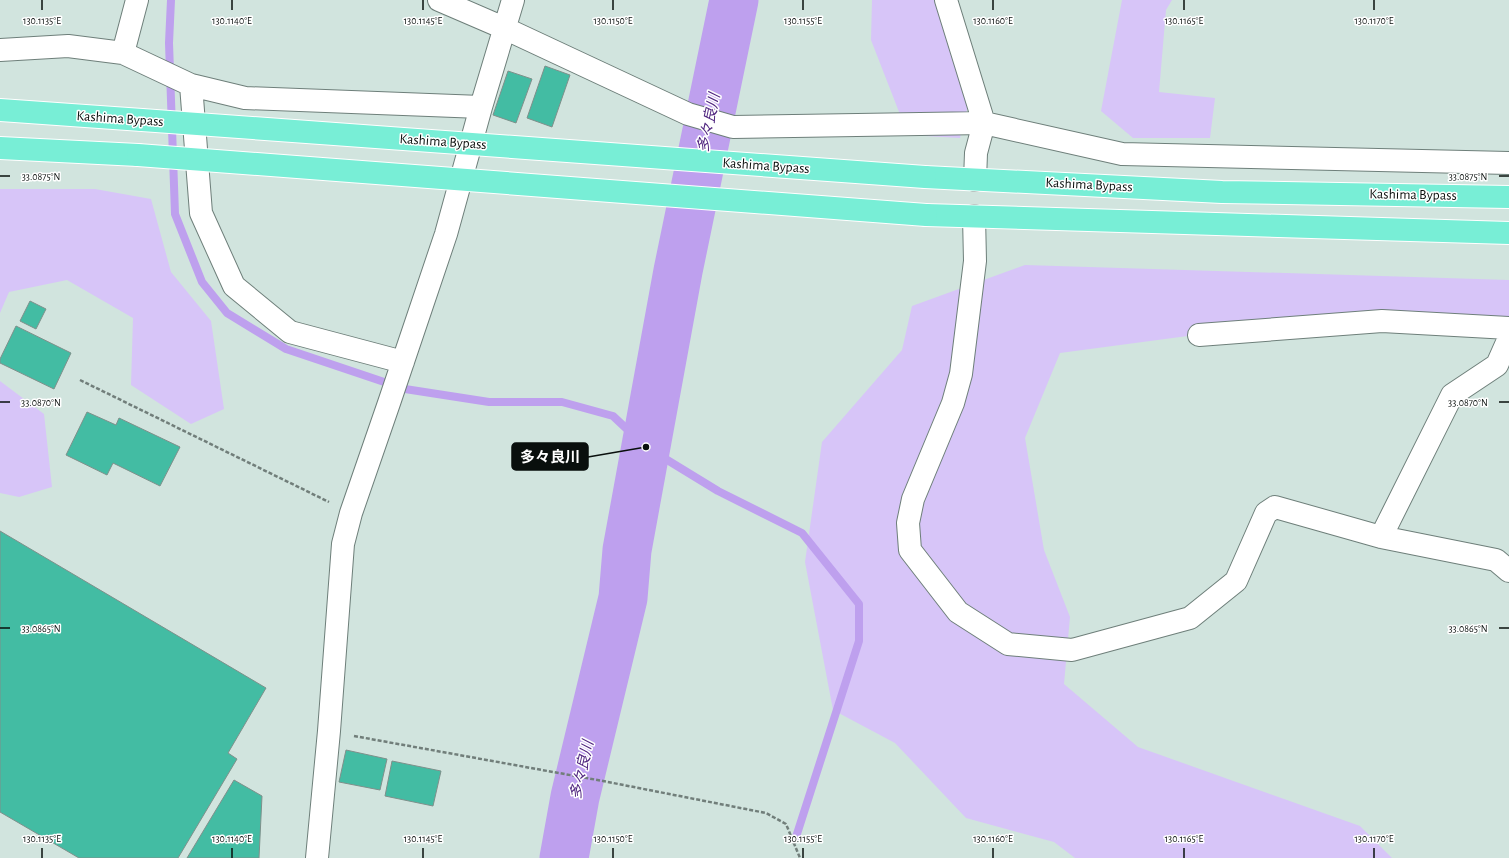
<svg xmlns="http://www.w3.org/2000/svg" width="1509" height="858" font-family="'Alegreya Sans','Noto Sans JP',sans-serif">
<style>
.green{fill:#d7c5f8}
.lines{fill:none;stroke-linecap:round;stroke-linejoin:round}
.stream{stroke:#bea0ee;stroke-width:8}
.river{stroke:#bea0ee;stroke-width:49}
.building{fill:#43bca3;stroke:#7e908b}
.minor-casing{stroke:#6e7f7a;stroke-width:24}
.trunk-casing{stroke:#fff;stroke-width:24}
.path{stroke:#717e7a;stroke-width:2.5;stroke-dasharray:4 2;stroke-linecap:butt}
.minor{stroke:#fff;stroke-width:22}
.trunk{stroke:#78eed6;stroke-width:22}
.trunk-bridge-casing{stroke:#fff;stroke-width:24;stroke-linecap:butt}
.trunk-bridge{stroke:#78eed6;stroke-width:22}
.ticks{fill:none;stroke:#090f0d;stroke-width:1.5}
.labels{text-anchor:middle;dominant-baseline:central;stroke-width:3;stroke-linejoin:round;paint-order:stroke}
.street-label{font-size:14px;fill:#090f0d;stroke:#fff}
.water-label{font-size:15px;font-style:italic;fill:#512780;stroke:#fff}
.ticks-label{font-size:10px;text-anchor:middle;fill:#090f0d;stroke:#fff;stroke-width:3;stroke-linejoin:round;paint-order:stroke}
.leader{fill:none;stroke:#090f0d;stroke-width:1.5}
.callout-dot{fill:#090f0d;stroke:#fff;stroke-width:1.5}
.callout{fill:#090f0d;stroke:#090f0d;stroke-width:1.5}
.callout-label{font-size:15px;text-anchor:middle;font-weight:bold;fill:#fff}
</style>
<rect width="100%" height="100%" fill="#d1e4de"/>
<!-- green -->
<path class="green" d="M 872,0 L 958,0 L 975,76 L 960,138 L 908,135 L 871,40 Z
M 1122,0 L 1172,0 L 1166,10 L 1159,92 L 1215,98 L 1210,138 L 1133,138 L 1101,111 Z
M 0,189 L 95,189 L 151,199 L 171,272 L 211,321 L 224,409 L 191,424 L 131,385 L 133,318 L 67,280 L 9,292 L 0,313 Z
M 1025,265 L 1509,280 L 1509,338 L 1307,320 L 1060,353 L 1025,438 L 1044,550 L 1070,617 L 1064,684 L 1138,747 L 1360,826 L 1392,858 L 1075,858 L 1054,842 L 966,818 L 895,743 L 833,710 L 805,562 L 822,442 L 902,350 L 912,306 Z
M 0,381 L 44,414 L 52,487 L 19,497 L 0,493 Z"/>
<g class="lines">
<!-- stream -->
<path class="stream" d="M 171,0 L 169,43 L 175,214 L 202,282 L 227,313 L 286,349 L 405,389 L 489,402 L 562,402 L 613,416 L 646,447 L 718,491 L 802,533 L 859,604 L 859,641 L 796,837"/>
<!-- river -->
<path class="river" d="M 564,858 L 575,797 L 623,598 L 627,550 L 678,271 L 734,0"/>
</g>
<!-- building -->
<path class="building" d="M 545,66 L 570,75 L 552,127 L 527,118 Z
M 508,71 L 532,79 L 516,123 L 493,115 Z
M 30,301 L 46,309 L 36,329 L 20,321 Z
M 16,326 L 71,353 L 54,389 L 0,363 L 0,359 Z
M 87,412 L 116,425 L 119,418 L 180,447 L 160,486 L 113,463 L 107,475 L 66,455 Z
M 0,531 L 266,688 L 228,753 L 237,759 L 178,858 L 79,858 L 0,812 Z
M 346,750 L 387,759 L 380,790 L 339,782 Z
M 392,761 L 441,771 L 433,806 L 385,796 Z
M 234,780 L 262,796 L 259,858 L 187,858 Z"/>
<g class="lines">
<defs>
<path id="minor" d="M 439,0 L 504,28 L 688,114 L 733,127 L 984,123 L 1122,154 L 1509,163
M 946,0 L 984,123 L 976,153 L 975,180
M 0,50 L 68,46 L 123,53 L 191,85 L 245,98 L 481,107
M 123,53 L 137,0
M 191,85 L 201,213 L 234,286 L 290,332 L 403,362
M 974,216 L 975,261 L 961,374 L 953,403 L 913,499 L 908,523 L 910,550 L 958,612 L 1008,644 L 1072,650 L 1190,618 L 1236,581 L 1266,513 L 1275,507 L 1381,537 L 1496,560 L 1509,571
M 1199,335 L 1382,321 L 1509,328
M 1381,537 L 1452,395 L 1497,365 L 1509,338
M 317,858 L 329,731 L 343,544 L 351,513 L 389,403 L 446,234 L 481,107 L 513,0"/>
<path id="trunk" d="M 0,110 L 142,120
M 0,148 L 138,155
M 925,177 L 1222,192 L 1509,197
M 926,215 L 1509,233"/>
</defs>
<!-- minor casing -->
<use href="#minor" class="minor-casing"/>
<!-- trunk casing -->
<use href="#trunk" class="trunk-casing"/>
<!-- path -->
<path class="path" d="M 80,380 L 329,502
M 354,736 L 603,781 L 766,813 L 786,824 L 800,858"/>
<!-- minor -->
<use href="#minor" class="minor"/>
<!-- trunk -->
<use href="#trunk" class="trunk"/>
<defs>
<path id="trunk-bridge" d="M 142,120 L 925,177
M 138,155 L 926,215"/>
</defs>
<!-- trunk-bridge casing -->
<use href="#trunk-bridge" class="trunk-bridge-casing"/>
<!-- trunk-bridge -->
<use href="#trunk-bridge" class="trunk-bridge"/>
</g>
<!-- ticks -->
<path class="ticks" d="M 42,0 L 42,10M 232,0 L 232,10M 423,0 L 423,10M 613,0 L 613,10M 803,0 L 803,10M 993,0 L 993,10M 1184,0 L 1184,10M 1374,0 L 1374,10M 0,176 L 10,176M 1499,176 L 1509,176M 0,402 L 10,402M 1499,402 L 1509,402M 0,628 L 10,628M 1499,628 L 1509,628M 42,848 L 42,858M 232,848 L 232,858M 423,848 L 423,858M 613,848 L 613,858M 803,848 L 803,858M 993,848 L 993,858M 1184,848 L 1184,858M 1374,848 L 1374,858"/>
<g class="labels">
<!-- street labels -->
<g class="street-label">
<text transform="translate(120 119) rotate(4)">Kashima Bypass</text>
<text transform="translate(443 142) rotate(4)">Kashima Bypass</text>
<text transform="translate(766 166) rotate(4)">Kashima Bypass</text>
<text transform="translate(1089 185) rotate(3)">Kashima Bypass</text>
<text transform="translate(1413 195) rotate(1)">Kashima Bypass</text>
</g>
<!-- water labels -->
<g class="water-label">
<text transform="translate(709 123) rotate(-78)">多々良川</text>
<text transform="translate(582 770) rotate(-77)">多々良川</text>
</g>
</g>
<g class="ticks-label">
<text x="42" y="24">130.1135°E</text>
<text x="232" y="24">130.1140°E</text>
<text x="423" y="24">130.1145°E</text>
<text x="613" y="24">130.1150°E</text>
<text x="803" y="24">130.1155°E</text>
<text x="993" y="24">130.1160°E</text>
<text x="1184" y="24">130.1165°E</text>
<text x="1374" y="24">130.1170°E</text>
<text x="41" y="180">33.0875°N</text>
<text x="1468" y="180">33.0875°N</text>
<text x="41" y="406">33.0870°N</text>
<text x="1468" y="406">33.0870°N</text>
<text x="41" y="632">33.0865°N</text>
<text x="1468" y="632">33.0865°N</text>
<text x="42" y="842">130.1135°E</text>
<text x="232" y="842">130.1140°E</text>
<text x="423" y="842">130.1145°E</text>
<text x="613" y="842">130.1150°E</text>
<text x="803" y="842">130.1155°E</text>
<text x="993" y="842">130.1160°E</text>
<text x="1184" y="842">130.1165°E</text>
<text x="1374" y="842">130.1170°E</text>
</g>
<!-- callouts -->
<path class="leader" d="M646 447L588 457"/>
<circle class="callout-dot" cx="646" cy="447" r="4"/>
<rect class="callout" x="512" y="443" width="76" height="27" rx="4"/>
<g class="callout-label">
<text x="550" y="462">多々良川</text>
</g>
</svg>
